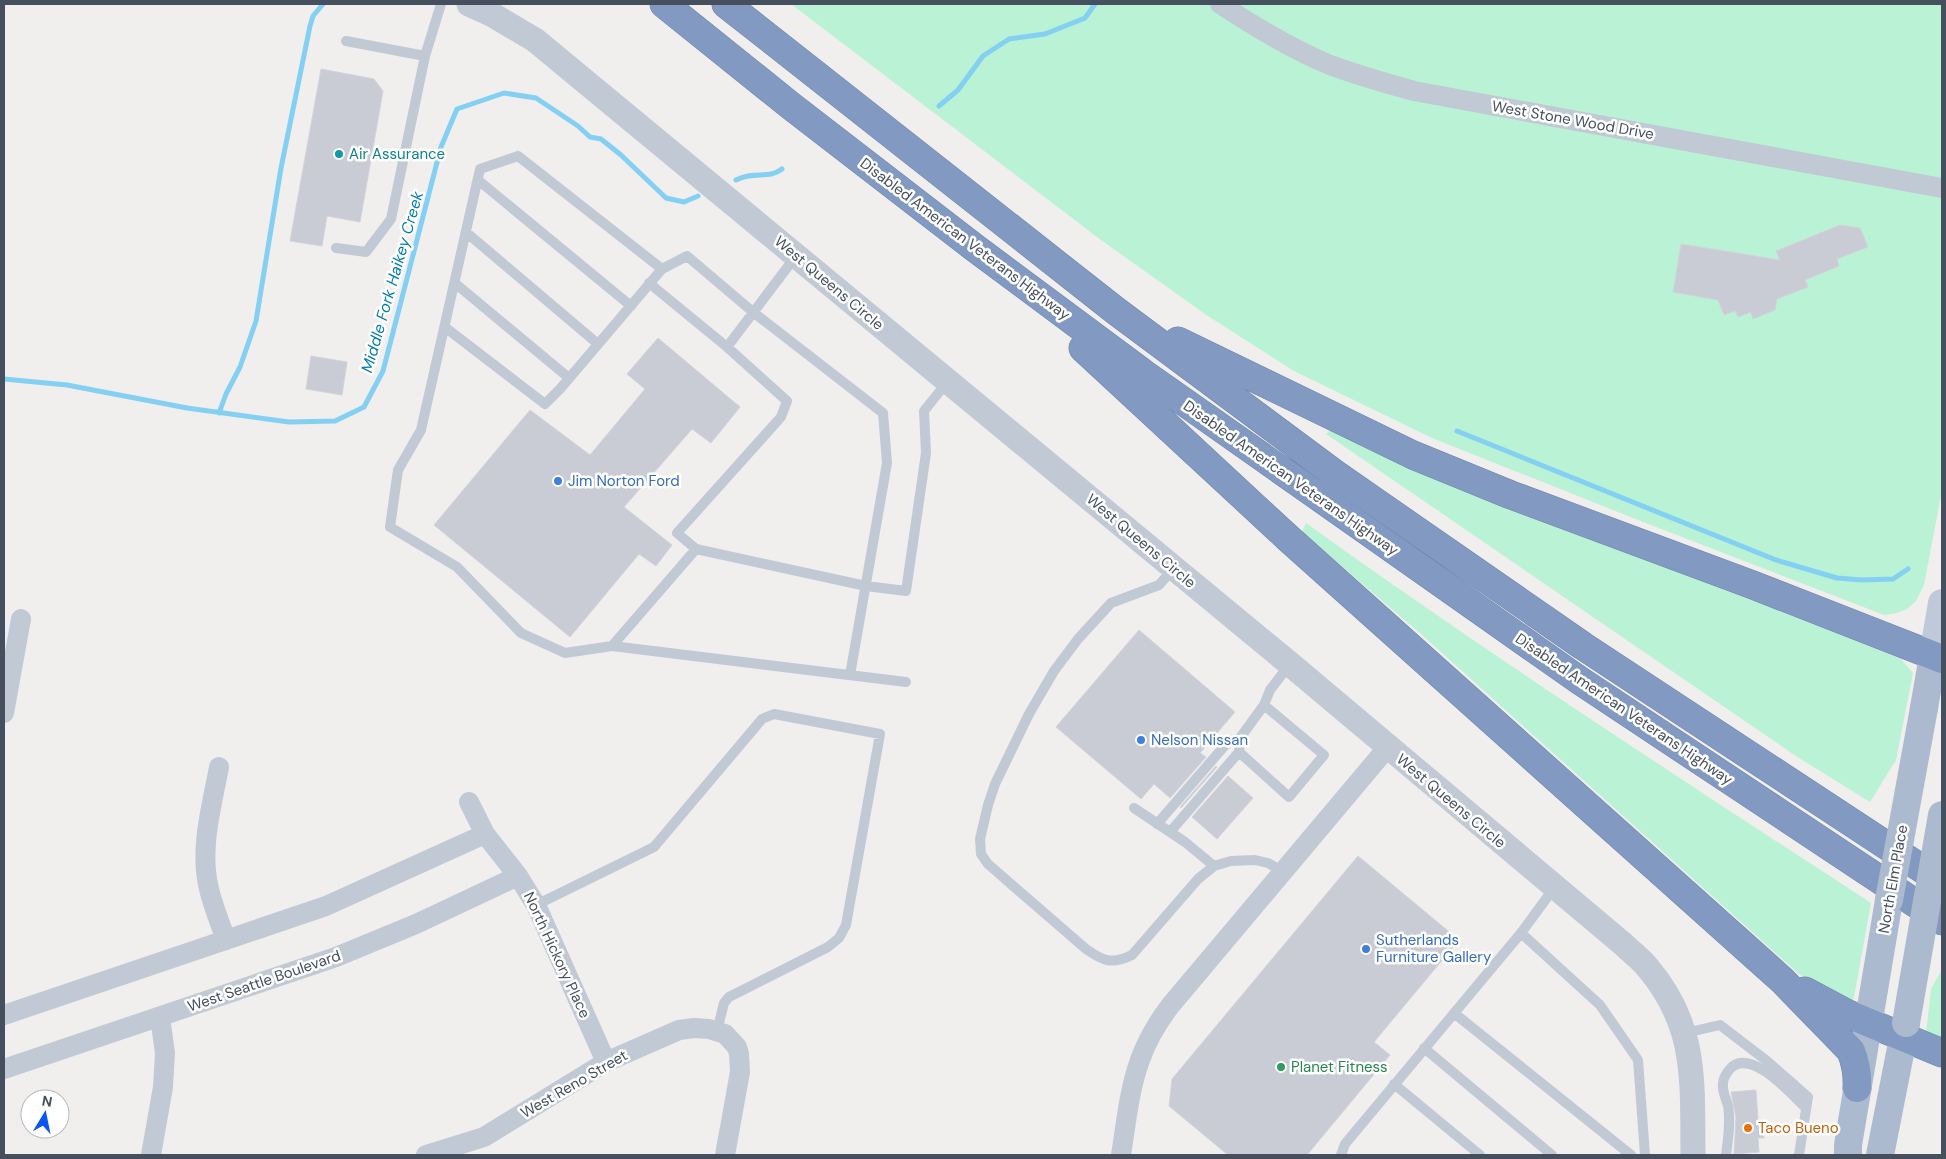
<svg xmlns="http://www.w3.org/2000/svg" width="1946" height="1159" font-family="'DM Sans',sans-serif">
<style>
.green{fill:#b9f2d5}
.lines{fill:none;stroke-linecap:round;stroke-linejoin:round}
.stream{stroke:#83d0f3;stroke-width:5}
.building{fill:#caccd5;stroke:#d2d3db}
.motorway-casing{stroke:#6d85ad;stroke-width:29}
.service{stroke:#c1c9d5;stroke-width:10}
.minor{stroke:#c1c9d5;stroke-width:20}
.tertiary{stroke:#c1c9d5;stroke-width:25}
.secondary{stroke:#bfc9d9;stroke-width:28}
.primary{stroke:#acbad0;stroke-width:28}
.motorway{stroke:#829ac1;stroke-width:28}
.primary-bridge{stroke:#acbad0;stroke-width:28}
.culture-dot{fill:#0f9aa8;stroke:#fff;stroke-width:2}
.shop-dot{fill:#3f7fe0;stroke:#fff;stroke-width:2}
.leisure-dot{fill:#2e9e5b;stroke:#fff;stroke-width:2}
.food-dot{fill:#e8710a;stroke:#fff;stroke-width:2}
.labels{text-anchor:middle;dominant-baseline:central;stroke-width:5;stroke-linejoin:round;paint-order:stroke}
.street-label{font-size:15px;fill:#454f5d;stroke:#fff}
.culture-label{font-size:15px;fill:#0d838f;stroke:#fff;text-anchor:start}
.shop-label{font-size:15px;fill:#366cbe;stroke:#fff;text-anchor:start}
.leisure-label{font-size:15px;fill:#27864d;stroke:#fff;text-anchor:start}
.food-label{font-size:15px;fill:#c56008;stroke:#fff;text-anchor:start}
.water-label{font-size:16px;font-style:italic;fill:#017cb4;stroke:#fff}
</style>
<rect width="100%" height="100%" fill="#f1eeee"/>
<!-- green -->
<path class="green" d="M 791,4 L 1942,4 L 1942,490 L 1924,585 L 1916,601 L 1907,609 L 1897,613 L 1884,615 L 1638,520 L 1432,438 L 1294,371 L 1205,314 L 1101,240 Z
M 1333,427 L 1901,659 L 1913,673 L 1896,760 L 1870,802 L 1796,756 L 1326,434 Z
M 1306,523 C 1491,656 1681,779 1871,903 L 1852,1008 L 1799,974 L 1421,634 L 1302,532 Z
M 1942,969 L 1942,1041 L 1926,1034 L 1931,989 Z"/>
<g class="lines">
<!-- stream -->
<path class="stream" d="M 939,106 L 958,90 L 983,56 L 1009,39 L 1045,34 L 1085,18 L 1095,4
M 736,180 C 755,170 768,180 782,169
M 4,379 L 67,385 L 187,408 L 289,422 L 335,421 L 364,407 L 383,371 L 441,147 L 457,109 L 504,93 L 536,98 L 578,126 L 590,137 L 601,139 L 621,155 L 666,198 L 684,202 L 698,196
M 219,413 L 226,394 L 240,367 L 256,321 L 281,168 L 310,26 L 313,16 L 323,4
M 1457,431 L 1776,560 L 1837,578 L 1862,580 L 1893,579 L 1908,569"/>
</g>
<!-- building -->
<path class="building" d="M 321,69 L 374,79 L 383,91 L 360,222 L 327,216 L 322,246 L 290,241 Z
M 1840,225 L 1860,228 L 1868,247 L 1837,259 L 1839,266 L 1805,280 L 1808,287 L 1777,299 L 1775,310 L 1753,319 L 1751,312 L 1738,317 L 1735,311 L 1724,315 L 1718,300 L 1673,292 L 1681,244 L 1780,260 L 1776,251 Z
M 658,338 L 740,407 L 711,443 L 692,429 L 624,507 L 672,545 L 656,566 L 639,554 L 570,637 L 434,525 L 530,410 L 590,455 L 645,389 L 627,374 Z
M 311,356 L 347,362 L 342,395 L 306,389 Z
M 1139,630 L 1235,712 L 1200,753 L 1206,757 L 1170,798 L 1154,784 L 1141,799 L 1056,727 Z
M 1216,766 L 1217,767 L 1181,808 L 1180,807 Z
M 1228,776 L 1253,798 L 1217,839 L 1192,817 Z
M 1358,856 L 1459,940 L 1374,1042 L 1390,1055 L 1307,1155 L 1228,1155 L 1169,1106 L 1172,1079 Z
M 1756,1090 L 1758,1120 L 1763,1120 L 1764,1138 L 1758,1138 L 1759,1152 L 1734,1154 L 1736,1118 L 1731,1092 Z"/>
<g class="lines">
<defs>
<path id="motorway" d="M 664,4 L 791,106 L 975,248 L 1143,373 L 1579,680 L 1942,921
M 726,4 L 1116,311 L 1335,474 L 1583,646 L 1942,882
M 1178,341 L 1413,455 L 1511,495 L 1753,585 L 1942,659
M 1083,348 L 1288,538 L 1783,981 L 1851,1051 C 1856,1064 1858,1074 1857,1088
M 1805,991 L 1848,1014 L 1942,1053"/>
</defs>
<!-- motorway casing -->
<use href="#motorway" class="motorway-casing"/>
<!-- service -->
<path class="service" d="M 346,41 L 425,56
M 478,180 L 631,306
M 467,233 L 598,344
M 336,248 L 366,252 L 391,219 L 425,56 L 441,4
M 662,269 L 518,156 L 480,169 L 421,430 L 398,470 L 390,527 L 457,567 L 521,633 L 565,653 L 612,646 L 906,682
M 456,284 L 569,378
M 446,328 L 545,404 L 560,389 L 662,269 L 687,256 L 753,312 L 883,413 L 887,463 L 850,675
M 727,347 L 796,256
M 696,549 L 866,586 L 906,591 L 926,453 L 924,411 L 948,381
M 1173,569 L 1159,585 L 1111,603 L 1078,639 L 1054,671 L 1029,714 L 995,784 L 988,805 L 980,839 L 981,854 L 988,864 L 1086,949 C 1103,961 1112,965 1132,955 L 1198,879 L 1214,866 L 1231,861 L 1255,860 L 1268,863 L 1284,872
M 612,646 L 696,549 L 677,533 L 781,417 L 787,401 L 727,347 L 649,283
M 1239,752 L 1289,797 L 1324,755 L 1264,705
M 1134,808 L 1185,842 L 1214,866
M 1157,824 L 1227,743 L 1240,738
M 1170,832 L 1239,752 L 1240,738 L 1264,705 L 1270,690 L 1290,664
M 536,905 L 654,847 L 762,719 L 774,714 L 880,734 L 846,925 L 839,938 L 828,947 L 729,997 L 724,1003 L 717,1031
M 1521,933 L 1600,1005 L 1638,1060 L 1645,1155
M 1454,1013 L 1631,1155
M 1685,1033 L 1720,1025 L 1767,1061 L 1808,1097 L 1799,1155
M 1424,1048 L 1552,1155
M 1394,1084 L 1480,1155
M 1341,1155 L 1345,1144 L 1521,933 L 1554,888
M 1726,1155 C 1728,1139 1731,1122 1728,1106 C 1726,1098 1722,1092 1723,1083 C 1723,1078 1726,1074 1729,1070 C 1749,1045 1791,1094 1806,1108"/>
<!-- minor -->
<path class="minor" d="M 1220,4 C 1255,27 1291,49 1330,65 C 1357,75 1385,83 1414,91 L 1942,188
M 4,713 L 21,619
M 219,767 C 212,806 199,849 209,889 C 213,906 220,923 226,940
M 469,802 L 485,834 L 518,876 L 536,905 L 606,1062
M 4,1015 L 326,906 L 485,834
M 4,1069 L 336,957 L 416,924 L 518,876
M 151,1155 L 163,1087 L 165,1053 L 160,1017
M 426,1155 L 484,1137 L 606,1062 L 679,1030 L 694,1028 L 709,1029 L 725,1034 L 737,1047 L 739,1054 L 740,1072 L 725,1155
M 1121,1155 C 1126,1124 1129,1090 1140,1060 C 1147,1040 1158,1022 1170,1006 L 1387,748"/>
<!-- tertiary -->
<path class="tertiary" d="M 469,4 L 491,14 L 535,40 L 1290,664 L 1623,944 C 1631,952 1641,959 1648,968 C 1698,1027 1692,1083 1693,1155"/>
<!-- secondary -->
<path class="secondary" d="M 1933,656 L 1942,603"/>
<!-- primary -->
<path class="primary" d="M 1924,708 L 1933,656
M 1848,1155 L 1848,1145 L 1889,900
M 1880,1155 L 1906,1023"/>
<!-- motorway -->
<use href="#motorway" class="motorway"/>
<!-- primary-bridge -->
<path class="primary-bridge" d="M 1889,900 L 1924,708
M 1906,1023 L 1942,815"/>
</g>
<!-- markers -->
<circle class="culture-dot" cx="339" cy="154" r="5"/>
<g class="shop-dot">
<circle cx="558" cy="481" r="5"/>
<circle cx="1141" cy="740" r="5"/>
<circle cx="1366" cy="949" r="5"/>
</g>
<circle class="leisure-dot" cx="1281" cy="1067" r="5"/>
<circle class="food-dot" cx="1748" cy="1128" r="5"/>
<g class="labels">
<!-- street labels -->
<g class="street-label">
<text transform="translate(1573 120) rotate(10)">West Stone Wood Drive</text>
<text transform="translate(965 239) rotate(37)">Disabled American Veterans Highway</text>
<text transform="translate(829 283) rotate(40)">West Queens Circle</text>
<text transform="translate(1291 478) rotate(35)">Disabled American Veterans Highway</text>
<text transform="translate(1141 541) rotate(40)">West Queens Circle</text>
<text transform="translate(1624 709) rotate(34)">Disabled American Veterans Highway</text>
<text transform="translate(1451 801) rotate(40)">West Queens Circle</text>
<text transform="translate(1893 879) rotate(-80)">North Elm Place</text>
<text transform="translate(557 955) rotate(65)">North Hickory Place</text>
<text transform="translate(264 981) rotate(-19)">West Seattle Boulevard</text>
<text transform="translate(574 1084) rotate(-30)">West Reno Street</text>
</g>
<!-- culture labels -->
<g class="culture-label">
<text x="349" y="154">Air Assurance</text>
</g>
<!-- shop labels -->
<g class="shop-label">
<text x="568" y="481">Jim Norton Ford</text>
<text x="1151" y="740">Nelson Nissan</text>
<text x="1376" y="940">Sutherlands<tspan x="1376" dy="17">Furniture Gallery</tspan></text>
</g>
<!-- leisure labels -->
<g class="leisure-label">
<text x="1291" y="1067">Planet Fitness</text>
</g>
<!-- food labels -->
<g class="food-label">
<text x="1758" y="1128">Taco Bueno</text>
</g>
<!-- water labels -->
<g class="water-label">
<text transform="translate(392 282) rotate(-74)">Middle Fork Haikey Creek</text>
</g>
</g>
<!-- border -->
<rect width="1946" height="1159" fill="none" stroke="#454f5d" stroke-width="10"/>
<!-- north arrow -->
<g transform="translate(45 1114) rotate(10)"><circle r="24" fill="#ffffff" stroke="#b5b9be"/>
<path d="M0-4L9 19L0 12L-9 19Z" fill="#0b57ee"/>
<text y="-8" font-size="14" font-weight="bold" text-anchor="middle" fill="#454f5d">N</text>
</g>
</svg>
